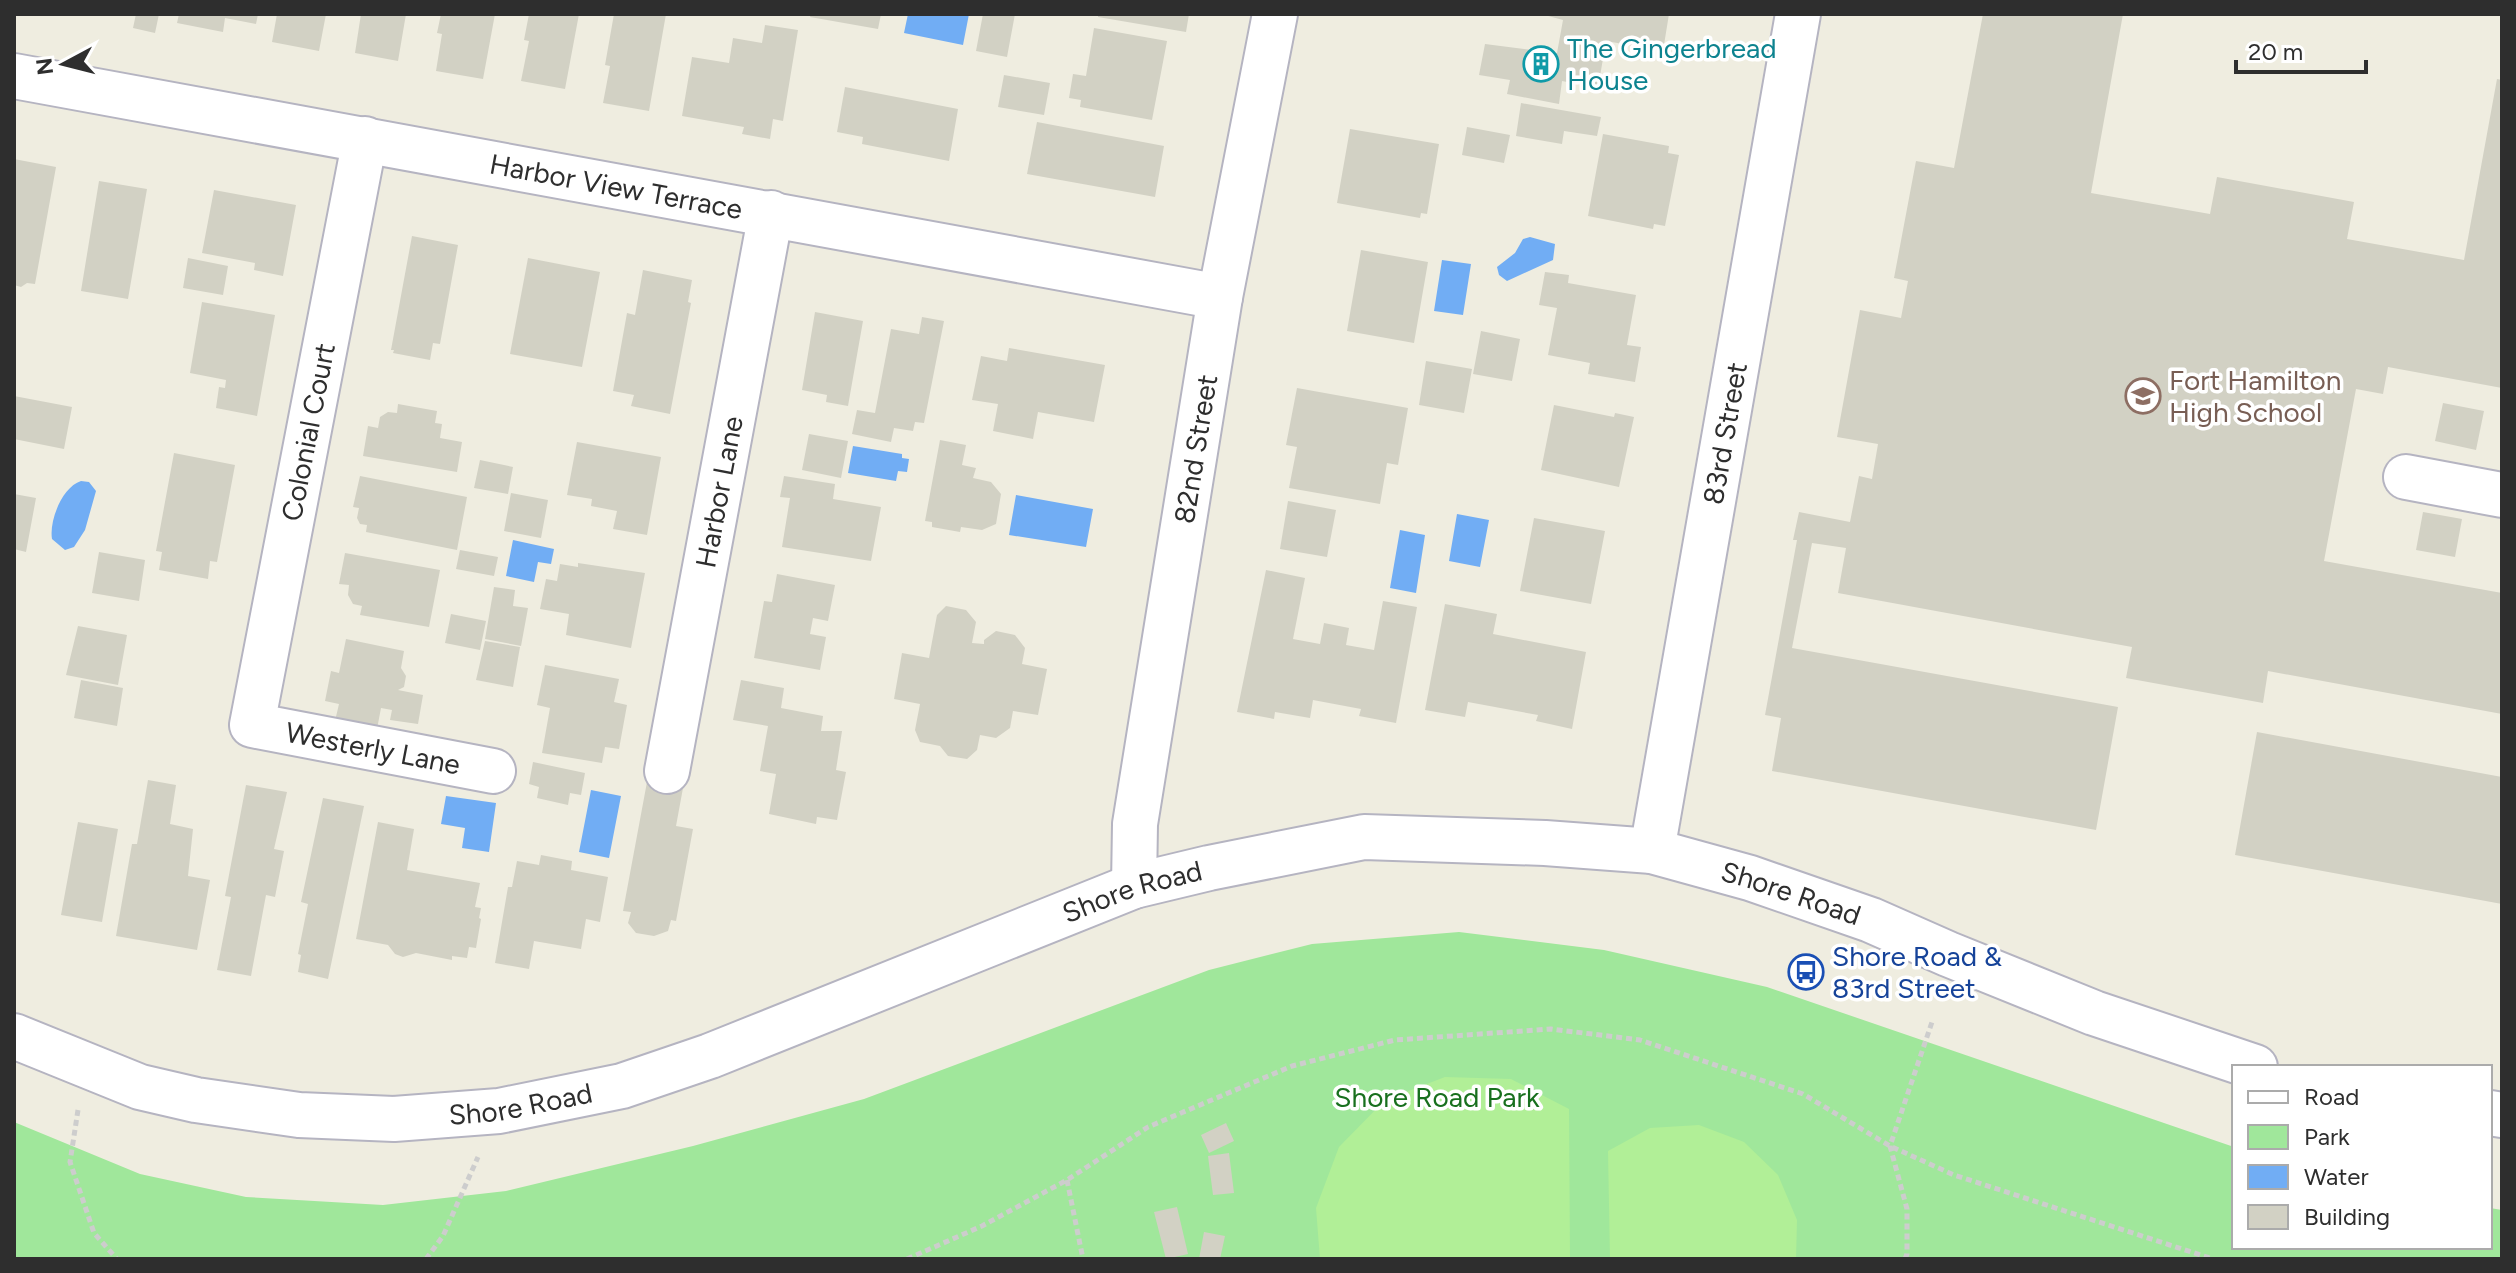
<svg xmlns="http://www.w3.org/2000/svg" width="2516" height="1273" font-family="Figtree,sans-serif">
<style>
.green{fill:#a0e79b}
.pitch{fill:#b1ef97}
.water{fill:#71adf4}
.building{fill:#d2d1c4}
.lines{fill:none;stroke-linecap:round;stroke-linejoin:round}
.minor-casing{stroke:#b5b4c1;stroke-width:48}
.path{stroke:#cdcdcd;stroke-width:5;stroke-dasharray:6 4;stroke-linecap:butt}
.minor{stroke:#fff;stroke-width:44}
.labels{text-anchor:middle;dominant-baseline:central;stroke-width:7;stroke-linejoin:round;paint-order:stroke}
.culture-label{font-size:28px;fill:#0d838f;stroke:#fff;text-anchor:start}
.street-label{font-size:28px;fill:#2e2e2e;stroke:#fff}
.education-label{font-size:28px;fill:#785e54;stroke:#fff;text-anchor:start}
.transit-label{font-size:28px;fill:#164399;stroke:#fff;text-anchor:start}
.park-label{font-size:28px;fill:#18701e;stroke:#fff}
</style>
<rect width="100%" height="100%" fill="#efede0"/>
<!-- green -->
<path class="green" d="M 1459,932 L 1604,950 L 1767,987 L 2234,1147 L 2234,1247 L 2490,1247 L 2490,1208 L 2502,1210 L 2502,1259 L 14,1259 L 14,1122 L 140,1174 L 246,1197 L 383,1205 L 506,1191 L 693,1146 L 864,1099 L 1209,970 L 1312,944 Z"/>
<!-- pitch -->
<path class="pitch" d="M 1445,1077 L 1511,1079 L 1569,1109 L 1570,1259 L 1320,1259 L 1316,1208 L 1339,1147 L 1385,1100 Z
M 1699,1125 L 1744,1142 L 1778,1175 L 1797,1220 L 1796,1259 L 1610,1259 L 1608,1151 L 1650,1128 Z"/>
<!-- water -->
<path class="water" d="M 908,14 L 969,14 L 963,45 L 904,33 Z
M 1530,237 L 1555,244 L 1553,260 L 1507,281 L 1499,275 L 1497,267 L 1515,253 L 1523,239 Z
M 1442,260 L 1471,264 L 1463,315 L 1434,311 Z
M 853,446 L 902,454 L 902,458 L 909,459 L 907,472 L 898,471 L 896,481 L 848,473 Z
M 81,481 L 89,482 L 96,491 L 85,530 L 74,547 L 65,550 L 52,539 C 49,521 62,487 81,481 Z
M 1016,495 L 1093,509 L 1086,547 L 1009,535 Z
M 1457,514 L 1489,520 L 1480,567 L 1449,561 Z
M 1400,530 L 1425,535 L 1416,593 L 1390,588 Z
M 513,540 L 554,549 L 551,564 L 538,562 L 534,582 L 506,576 Z
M 591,790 L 621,796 L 609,858 L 579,852 Z
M 446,796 L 496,803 L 489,852 L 462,848 L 465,828 L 441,824 Z"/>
<!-- building -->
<path class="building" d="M 136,14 L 159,14 L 155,33 L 133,28 Z
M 179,14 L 258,14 L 256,24 L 225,18 L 223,32 L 177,23 Z
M 277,14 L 326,14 L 319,51 L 272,42 Z
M 361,14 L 406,14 L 398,61 L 355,53 Z
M 441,14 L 495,14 L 483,79 L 436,71 L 442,34 L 437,33 Z
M 529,14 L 579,14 L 565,89 L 521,81 L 529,41 L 524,40 Z
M 614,14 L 666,14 L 649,111 L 603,103 L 610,66 L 605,65 Z
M 811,14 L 881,14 L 878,29 L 810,17 Z
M 983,14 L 1015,14 L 1007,57 L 976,51 Z
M 1098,14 L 1189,14 L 1186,32 L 1098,17 Z
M 1541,14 L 1669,14 L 1663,51 L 1606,41 L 1598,88 L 1562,81 L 1559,104 L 1507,94 L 1510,80 L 1479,75 L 1485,44 L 1557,53 L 1563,20 Z
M 1983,14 L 2123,14 L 2091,193 L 2210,214 L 2217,177 L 2354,202 L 2347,239 L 2464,260 L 2497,79 L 2502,80 L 2502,388 L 2388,367 L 2383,394 L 2356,389 L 2324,561 L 2502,593 L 2502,714 L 2268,671 L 2263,703 L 2126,678 L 2132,647 L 1838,593 L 1846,548 L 1812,543 L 1792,648 L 2118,707 L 2096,830 L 1772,771 L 1781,718 L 1765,715 L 1797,540 L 1793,540 L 1799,512 L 1850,522 L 1859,476 L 1872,479 L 1878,444 L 1837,437 L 1860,310 L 1901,318 L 1908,281 L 1894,278 L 1916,161 L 1954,168 Z
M 765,25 L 798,30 L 783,121 L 773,119 L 770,139 L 742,134 L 744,127 L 682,116 L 692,57 L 729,63 L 733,38 L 762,43 Z
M 1094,28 L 1167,41 L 1152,120 L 1080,107 L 1081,100 L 1069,98 L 1073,74 L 1086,76 Z
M 1004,75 L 1050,83 L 1044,115 L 998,107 Z
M 845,87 L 958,109 L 949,161 L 862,144 L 863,137 L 837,132 Z
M 1521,103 L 1601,117 L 1597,136 L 1564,131 L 1562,144 L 1516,136 Z
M 1037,122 L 1164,146 L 1155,197 L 1027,174 Z
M 1467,127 L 1510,135 L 1504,163 L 1462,155 Z
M 1350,129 L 1439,144 L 1427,214 L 1421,213 L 1420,218 L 1337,203 Z
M 1603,134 L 1669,146 L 1668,153 L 1679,155 L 1665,226 L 1654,224 L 1653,229 L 1588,216 Z
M 14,159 L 56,167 L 35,284 L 27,283 L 21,287 L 14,285 Z
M 99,181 L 147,189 L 128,299 L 81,291 Z
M 214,190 L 296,205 L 283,276 L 254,270 L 255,263 L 202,253 Z
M 412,236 L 458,245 L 440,344 L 433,343 L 430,360 L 393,353 L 394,350 L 391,350 Z
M 1361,250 L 1428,262 L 1414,343 L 1347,331 Z
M 188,258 L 228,266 L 223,295 L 183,288 Z
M 528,258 L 600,272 L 582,367 L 510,354 Z
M 643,270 L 692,280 L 688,302 L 691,303 L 670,414 L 631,406 L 634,395 L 613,391 L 627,313 L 635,315 Z
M 1545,272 L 1569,275 L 1568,283 L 1636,295 L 1627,345 L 1641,347 L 1635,382 L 1588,374 L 1590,363 L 1548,355 L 1557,308 L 1539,305 Z
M 202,302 L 275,315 L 257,416 L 216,408 L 219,387 L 225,388 L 226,380 L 190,373 Z
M 815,312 L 863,321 L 848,406 L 826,402 L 827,395 L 802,390 Z
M 922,317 L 944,321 L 924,423 L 915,422 L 913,431 L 894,428 L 891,442 L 852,434 L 857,410 L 875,413 L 891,329 L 919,334 Z
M 1481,331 L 1520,339 L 1512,381 L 1473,374 Z
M 1009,348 L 1105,365 L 1094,422 L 1038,412 L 1033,439 L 993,431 L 998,404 L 972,400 L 981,356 L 1007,361 Z
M 1426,361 L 1472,369 L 1464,413 L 1419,405 Z
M 1297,388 L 1408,408 L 1398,465 L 1387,463 L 1380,504 L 1289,488 L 1297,447 L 1286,445 Z
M 14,396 L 72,407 L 64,449 L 14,439 Z
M 2443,403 L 2484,411 L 2476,450 L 2435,441 Z
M 398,404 L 437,411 L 435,423 L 442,424 L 440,438 L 462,442 L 457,472 L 363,456 L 368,426 L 378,428 L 380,417 L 388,412 L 397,413 Z
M 1554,405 L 1614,417 L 1615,413 L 1634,417 L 1619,487 L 1541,470 Z
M 809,434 L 848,441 L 841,478 L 802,470 Z
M 940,440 L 966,445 L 962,465 L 976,468 L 973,478 L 991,482 L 1001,494 L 996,524 L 982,530 L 961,527 L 960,532 L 932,527 L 932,522 L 925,521 Z
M 577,442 L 661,457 L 647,535 L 613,529 L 617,511 L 591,506 L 592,499 L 567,495 Z
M 174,453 L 235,465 L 217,562 L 210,561 L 208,579 L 159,570 L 162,552 L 156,551 Z
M 480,460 L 513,467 L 508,494 L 474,488 Z
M 360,476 L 467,497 L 457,550 L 366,532 L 367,525 L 360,524 L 357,518 L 359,508 L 353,507 Z
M 784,476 L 835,484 L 833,499 L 881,507 L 871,561 L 782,547 L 790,498 L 780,497 Z
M 511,493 L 548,500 L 541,538 L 504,531 Z
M 14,494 L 36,498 L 26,552 L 14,549 Z
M 1288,501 L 1336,510 L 1327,557 L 1280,549 Z
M 2423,512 L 2462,519 L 2455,557 L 2416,550 Z
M 1534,518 L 1605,531 L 1591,604 L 1520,591 Z
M 460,550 L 498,557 L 494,576 L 456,569 Z
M 99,552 L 145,560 L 139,601 L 92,593 Z
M 345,553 L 440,570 L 429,627 L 360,615 L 362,606 L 353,604 L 348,595 L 349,585 L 339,584 Z
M 578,563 L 645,573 L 631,648 L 566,635 L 569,614 L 540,609 L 546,579 L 557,581 L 560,564 L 578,567 Z
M 1266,570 L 1305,578 L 1293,639 L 1320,644 L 1324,623 L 1349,628 L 1346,645 L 1374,650 L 1383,601 L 1417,607 L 1396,723 L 1359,716 L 1361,709 L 1313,700 L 1310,718 L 1275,712 L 1274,719 L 1237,712 Z
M 777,574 L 835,585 L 828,621 L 813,618 L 810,634 L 826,637 L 820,670 L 754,658 L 764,601 L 772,602 Z
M 494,587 L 515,590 L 513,606 L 528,608 L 521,646 L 485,639 Z
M 1445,604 L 1497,614 L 1493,634 L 1586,652 L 1572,729 L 1536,721 L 1538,715 L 1468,702 L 1465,717 L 1425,710 Z
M 946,606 L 966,610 L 976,622 L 972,643 L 984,644 L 984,640 L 996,631 L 1015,635 L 1025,648 L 1022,664 L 1047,669 L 1038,715 L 1013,711 L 1010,728 L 996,738 L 980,735 L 977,750 L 967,759 L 948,756 L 940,746 L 920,742 L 915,730 L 920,704 L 894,699 L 902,653 L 929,658 L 937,615 Z
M 451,614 L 486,621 L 480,650 L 445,643 Z
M 78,626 L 127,635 L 118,685 L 66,675 Z
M 346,639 L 404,651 L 401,668 L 406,676 L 404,687 L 398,690 L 423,695 L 418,724 L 390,720 L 392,710 L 381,708 L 377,729 L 335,721 L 339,704 L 325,701 L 331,671 L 339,673 Z
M 485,641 L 520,647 L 513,687 L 476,680 Z
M 545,665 L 619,679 L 614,702 L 627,705 L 619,749 L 605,747 L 602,763 L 542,753 L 550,708 L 537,705 Z
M 81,680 L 123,688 L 117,726 L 74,718 Z
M 741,680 L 784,688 L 781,708 L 823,716 L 821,731 L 842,731 L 836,770 L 846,772 L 837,820 L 817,817 L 816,824 L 769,814 L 776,774 L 760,771 L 768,726 L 733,720 Z
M 2257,732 L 2502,777 L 2502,904 L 2235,855 Z
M 533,762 L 585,773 L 581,795 L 570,793 L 568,805 L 537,798 L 539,787 L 529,784 Z
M 148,780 L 176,785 L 170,824 L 193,829 L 188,876 L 210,880 L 197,950 L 116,936 L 132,844 L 137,844 Z
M 647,782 L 683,788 L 676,826 L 693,829 L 676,921 L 671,920 L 668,931 L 654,936 L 636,933 L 628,923 L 631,912 L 623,911 Z
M 246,785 L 287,792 L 274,849 L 284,851 L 275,897 L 266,895 L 251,976 L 217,970 L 231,897 L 225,896 Z
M 323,798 L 364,806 L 328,979 L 298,972 L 301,955 L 298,954 L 308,904 L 301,902 Z
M 78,822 L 118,829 L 102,922 L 61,915 Z
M 378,822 L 414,829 L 407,870 L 480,883 L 475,907 L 481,908 L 479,918 L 481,919 L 476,948 L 469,947 L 467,958 L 452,956 L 452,960 L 416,953 L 403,957 L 395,954 L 388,945 L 356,939 Z
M 541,855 L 572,861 L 571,870 L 608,877 L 600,922 L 586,919 L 581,949 L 534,941 L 529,969 L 495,963 L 508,887 L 512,887 L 517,861 L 539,865 Z
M 1226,1123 L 1234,1141 L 1209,1153 L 1201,1135 Z
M 1229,1153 L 1234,1193 L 1213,1195 L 1208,1156 Z
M 1177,1207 L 1188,1254 L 1166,1259 L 1154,1212 Z
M 1204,1232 L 1225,1236 L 1220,1259 L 1199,1259 Z"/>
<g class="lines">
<defs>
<g id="minor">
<path id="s1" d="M 14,76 L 1220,297"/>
<path id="s2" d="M 365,139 L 252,725 L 493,771"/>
<path d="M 2406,477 L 2502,495"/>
<path id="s3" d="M 667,771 L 771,213"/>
<path id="s4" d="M 1652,851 L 1798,14"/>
<path id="s5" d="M 1134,886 L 1135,824 L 1220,297 L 1275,14"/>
<path id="s6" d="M 14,1036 L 140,1087 L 196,1100 L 299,1115 L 394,1119 L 499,1111 L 622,1086 L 710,1056 L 1134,886 L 1209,868 L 1364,837 L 1545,843 L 1652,851 L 1750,878 L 1871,920 L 1948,954 L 2094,1013 L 2255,1067"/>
<path d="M 2490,1113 L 2502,1115"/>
</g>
</defs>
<!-- minor casing -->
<use href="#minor" class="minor-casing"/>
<!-- path -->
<path class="path" d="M 78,1110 L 70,1162 L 94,1233 L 117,1259
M 1067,1180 L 1083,1259
M 426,1259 L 443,1236 L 478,1157
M 907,1259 L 982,1226 L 1067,1180 L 1148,1127 L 1292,1066 L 1395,1040 L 1551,1029 L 1640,1040 L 1803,1094 L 1890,1146 L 1954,1175 L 2213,1259
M 1905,1259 L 1907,1254 L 1907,1209 L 1890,1146 L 1932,1022"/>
<!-- minor -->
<use href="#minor" class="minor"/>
</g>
<!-- icons -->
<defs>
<symbol id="building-ring" viewBox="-11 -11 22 22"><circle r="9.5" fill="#fff" stroke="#0f9aa8" stroke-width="1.5"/><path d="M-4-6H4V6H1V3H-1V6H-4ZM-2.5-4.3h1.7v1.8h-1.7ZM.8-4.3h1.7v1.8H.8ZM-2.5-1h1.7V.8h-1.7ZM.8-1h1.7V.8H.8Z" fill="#0f9aa8"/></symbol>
<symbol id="school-ring" viewBox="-11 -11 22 22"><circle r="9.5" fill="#fff" stroke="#8d6e63" stroke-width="1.5"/><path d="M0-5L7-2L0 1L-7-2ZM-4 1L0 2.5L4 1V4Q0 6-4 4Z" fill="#8d6e63"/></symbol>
<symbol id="bus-ring" viewBox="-11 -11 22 22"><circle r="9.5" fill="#fff" stroke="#1a4fb4" stroke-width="1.5"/><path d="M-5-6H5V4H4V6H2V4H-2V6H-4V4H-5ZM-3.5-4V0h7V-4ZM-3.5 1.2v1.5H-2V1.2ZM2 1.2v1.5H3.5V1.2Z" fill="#1a4fb4"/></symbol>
</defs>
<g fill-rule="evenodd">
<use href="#building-ring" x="1521" y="44" width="40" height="40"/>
<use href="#school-ring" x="2123" y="376" width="40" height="40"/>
<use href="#bus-ring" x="1786" y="952" width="40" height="40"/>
</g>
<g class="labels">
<!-- culture labels -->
<g class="culture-label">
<text x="1567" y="48">The Gingerbread<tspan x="1567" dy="32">House</tspan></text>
</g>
<!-- street labels -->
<g class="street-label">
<text stroke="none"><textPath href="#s1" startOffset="612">Harbor View Terrace</textPath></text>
<text transform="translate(308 432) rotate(-79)">Colonial Court</text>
<text stroke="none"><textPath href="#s4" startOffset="424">83rd Street</textPath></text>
<text stroke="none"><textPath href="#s5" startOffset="442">82nd Street</textPath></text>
<text stroke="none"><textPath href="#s3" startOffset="284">Harbor Lane</textPath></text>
<text stroke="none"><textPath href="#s2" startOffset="720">Westerly Lane</textPath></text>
<text stroke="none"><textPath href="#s6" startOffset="1842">Shore Road</textPath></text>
<text stroke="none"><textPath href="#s6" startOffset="1170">Shore Road</textPath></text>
<text stroke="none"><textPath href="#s6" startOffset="520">Shore Road</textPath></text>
</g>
<!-- education labels -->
<g class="education-label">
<text x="2169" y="380">Fort Hamilton<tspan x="2169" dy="32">High School</tspan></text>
</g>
<!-- transit labels -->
<g class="transit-label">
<text x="1832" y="956">Shore Road &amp;<tspan x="1832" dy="32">83rd Street</tspan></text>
</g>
<!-- park labels -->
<g class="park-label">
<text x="1437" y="1097">Shore Road Park</text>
</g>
</g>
<!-- border -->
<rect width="2516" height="1273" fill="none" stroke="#2e2e2e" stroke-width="32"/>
<!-- legend -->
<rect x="2232" y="1065" width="260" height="184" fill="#ffffff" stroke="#ababab" stroke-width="2"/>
<rect x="2248" y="1091" width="40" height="12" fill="#ffffff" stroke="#ababab" stroke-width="2"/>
<text x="2304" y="1105" font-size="24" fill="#2e2e2e">Road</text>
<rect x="2248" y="1125" width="40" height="24" fill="#a0e79b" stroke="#ababab" stroke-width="2"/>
<text x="2304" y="1145" font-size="24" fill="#2e2e2e">Park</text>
<rect x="2248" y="1165" width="40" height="24" fill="#71adf4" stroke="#ababab" stroke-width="2"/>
<text x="2304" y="1185" font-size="24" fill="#2e2e2e">Water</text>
<rect x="2248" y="1205" width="40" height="24" fill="#d2d1c4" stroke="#ababab" stroke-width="2"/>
<text x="2304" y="1225" font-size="24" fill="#2e2e2e">Building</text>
<!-- north arrow -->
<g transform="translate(64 64) rotate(263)" stroke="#ffffff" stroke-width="6" paint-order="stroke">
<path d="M0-6L14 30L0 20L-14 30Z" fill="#2e2e2e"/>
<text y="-12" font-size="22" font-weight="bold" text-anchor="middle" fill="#2e2e2e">N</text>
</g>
<!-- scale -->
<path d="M2236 60v12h130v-12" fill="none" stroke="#2e2e2e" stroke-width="4"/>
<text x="2248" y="60" font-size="24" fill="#2e2e2e" stroke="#ffffff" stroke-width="6" paint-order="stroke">20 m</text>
</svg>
